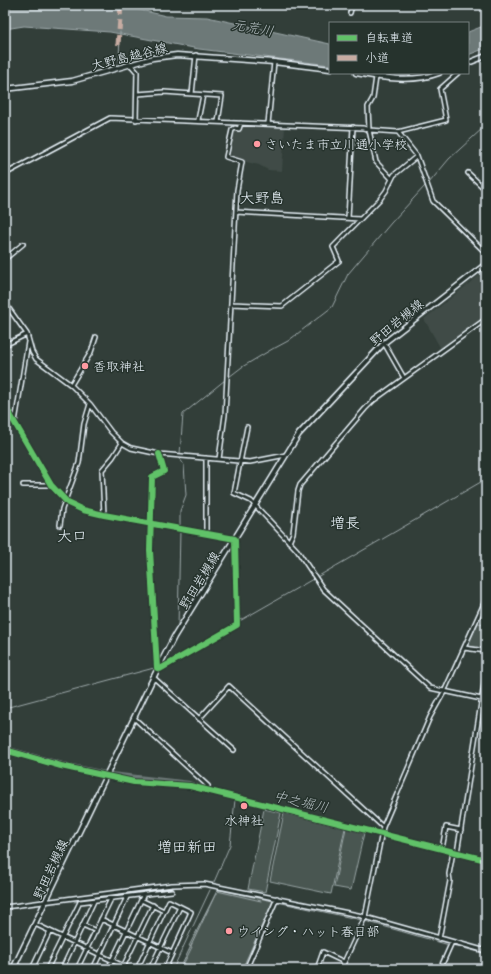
<svg xmlns="http://www.w3.org/2000/svg" width="491" height="974" font-family="'Patrick Hand','Klee One',sans-serif">
<style>
.built{fill:#3f4b46}
.green{fill:#495651;stroke:#98a4a4}
.water{fill:#6d7978;stroke:#9ea9ab}
.lines{fill:none;stroke-linecap:round;stroke-linejoin:round}
.stream{stroke:#9ea9ab;stroke-width:1}
.river{stroke:#6d7978;stroke-width:4.5}
.minor-casing{stroke:#e8f1f8;stroke-width:6}
.major-casing{stroke:#e8f1f8;stroke-width:7}
.minor{stroke:#26332d;stroke-width:3}
.major{stroke:#26332d;stroke-width:4}
.quiet{stroke:#c7aca2;stroke-width:5;stroke-dasharray:10 5;stroke-linecap:butt}
.cycleway-casing{stroke:#26332d;stroke-width:8}
.cycleway{stroke:#61c268;stroke-width:6}
.poi-dot{fill:#ff9aa2;stroke:#26332d;stroke-width:1.5}
.labels{text-anchor:middle;dominant-baseline:central;stroke-width:3;stroke-linejoin:round;paint-order:stroke}
.street-label{font-size:13px;fill:#e8f1f8;stroke:#26332d}
.poi-label{font-size:13px;fill:#e8f1f8;stroke:#26332d;text-anchor:start}
.water-label{font-size:14px;font-style:italic;fill:#b1bbbe;stroke:#26332d}
.quarter-label{font-size:15px;fill:#e8f1f8;stroke:#26332d}
</style>
<rect width="100%" height="100%" fill="#323e39"/>
<filter id="ink" filterUnits="userSpaceOnUse"><feTurbulence type="fractalNoise" baseFrequency=".025" numOctaves="2"/><feDisplacementMap in="SourceGraphic" scale="8" xChannelSelector="R" yChannelSelector="G"/><feConvolveMatrix kernelMatrix="1 2 1 2 8 2 1 2 1" color-interpolation-filters="sRGB"/></filter>
<g filter="url(#ink)">
<!-- built -->
<path class="built" d="M 243,124 L 285,127 L 282,171 L 268,170 L 259,165 L 230,158 L 234,131 L 235,130 L 241,131 Z
M 486,270 L 486,318 L 441,349 L 424,319 Z"/>
<!-- green -->
<path class="green" d="M 478,623 L 486,624 L 486,649 L 467,646 Z
M 264,809 L 281,813 L 265,892 L 248,889 Z
M 284,813 L 345,828 L 331,894 L 270,881 Z
M 346,828 L 364,833 L 351,890 L 334,887 Z
M 220,890 L 273,901 L 242,969 L 181,969 L 192,947 L 189,946 L 217,891 Z"/>
<!-- water -->
<path class="water" d="M 5,5 L 127,5 L 128,7 L 166,16 L 207,17 L 330,44 L 330,65 L 199,49 L 110,32 L 24,26 L 5,29 Z
M 486,25 L 486,48 L 468,55 L 468,32 Z"/>
<g class="lines">
<!-- stream -->
<path class="stream" d="M 136,5 L 138,10
M 333,5 L 345,8 L 427,5
M 119,61 L 120,32
M 484,126 L 486,124
M 429,183 L 449,159 L 483,128
M 275,348 L 288,341 L 332,307 L 348,274 L 391,223 L 425,186
M 229,377 L 242,367 L 274,348
M 180,454 L 183,414 L 225,380
M 180,459 L 184,465 L 186,495 L 180,511 L 180,527
M 317,577 L 486,479
M 178,628 L 180,530
M 158,661 L 166,648
M 161,666 L 313,579
M 5,708 L 154,668
M 284,808 L 380,831
M 384,832 L 441,846
M 444,847 L 456,850
M 459,850 L 486,857
M 214,882 L 230,845 L 235,800
M 108,897 L 186,886 L 202,887
M 74,902 L 79,901
M 277,902 L 362,920
M 5,909 L 18,908
M 365,921 L 449,945
M 452,945 L 486,954
M 173,969 L 210,890
M 180,969 L 217,891 L 261,901"/>
<!-- river -->
<path class="river" d="M 5,748 L 62,764 L 105,773
M 109,774 L 188,783 L 207,789"/>
<defs>
<path id="minor" d="M 350,13 L 352,5
M 130,64 L 137,72 L 136,120
M 376,77 L 373,98 L 368,107 L 369,130 L 398,132 L 446,120 L 440,89 L 458,73
M 137,94 L 164,92 L 222,96 L 218,122
M 192,94 L 196,55
M 198,120 L 203,95
M 268,124 L 274,62
M 398,132 L 417,156 L 433,201 L 486,253
M 468,173 L 486,190
M 5,174 L 110,118 L 363,128 L 369,130 L 376,162 L 391,178
M 236,212 L 360,219
M 348,218 L 353,127
M 5,259 L 23,244
M 5,303 L 27,334 L 32,352 L 36,359 L 71,385 L 90,404 L 111,432 L 122,443 L 131,448 L 159,454 L 250,462 L 286,455
M 232,304 L 282,306 L 339,261 L 333,247 L 380,199 L 386,191 L 394,175 L 417,156
M 384,343 L 404,378
M 5,345 L 27,334
M 71,385 L 91,352 L 96,337
M 5,406 L 51,485 L 68,503 L 83,510 L 104,515 L 235,539 L 237,625 L 160,669 L 157,668 L 150,550 L 152,477 L 164,471 L 159,454
M 15,422 L 28,342
M 247,427 L 234,493 L 251,501 L 297,550 L 323,589 L 430,688 L 486,700
M 219,459 L 225,415 L 237,190 L 242,162 L 226,157 L 232,130 L 235,128 L 239,129 L 241,123
M 23,485 L 51,485
M 104,515 L 102,470 L 113,457 L 122,443
M 60,525 L 62,509 L 79,463 L 84,424 L 90,404
M 206,533 L 206,458
M 289,542 L 293,533 L 298,491 L 300,485 L 365,409 L 374,400 L 486,319
M 464,648 L 486,651
M 153,677 L 234,750
M 134,718 L 208,786
M 199,719 L 229,686 L 383,827
M 5,750 L 61,766 L 134,782 L 190,786 L 486,860
M 442,849 L 446,827 L 461,830
M 457,853 L 486,672
M 141,900 L 164,911
M 5,907 L 172,885 L 204,884 L 358,915 L 486,951
M 101,919 L 172,953
M 35,924 L 130,969
M 83,925 L 96,931
M 439,939 L 450,881 L 449,874 L 453,852
M 15,965 L 23,969
M 32,969 L 50,931
M 47,969 L 80,902 L 172,891
M 62,969 L 94,901
M 77,969 L 111,899
M 93,969 L 127,897
M 108,969 L 144,894
M 122,969 L 153,905
M 137,969 L 169,901 L 191,912 L 165,969
M 150,969 L 180,907
M 182,969 L 188,968
M 249,969 L 247,967 L 277,898
M 317,969 L 323,952 L 344,962
M 341,969 L 365,917 L 383,827 L 430,717 L 444,692 L 486,599
M 440,969 L 452,942"/>
<path id="major" d="M 468,63 L 486,56
M 356,73 C 383,78 413,83 439,73
M 5,89 L 72,81 L 153,58 L 177,55 L 274,62 L 330,69
M 13,969 L 158,668 L 174,637 L 299,434 L 384,343 L 486,264"/>
</defs>
<!-- minor casing -->
<use href="#minor" class="minor-casing"/>
<!-- major casing -->
<use href="#major" class="major-casing"/>
<!-- minor -->
<use href="#minor" class="minor"/>
<!-- major -->
<use href="#major" class="major"/>
<!-- quiet -->
<path class="quiet" d="M 118,45 L 121,5"/>
<defs>
<path id="cycleway" d="M 5,406 L 51,485 L 68,503 L 83,510 L 104,515 L 235,539 L 237,625 L 160,669 L 157,668 L 150,550 L 152,477 L 164,471 L 159,454
M 5,750 L 61,766 L 134,782 L 190,786 L 486,860"/>
</defs>
<!-- cycleway casing -->
<use href="#cycleway" class="cycleway-casing"/>
<!-- cycleway -->
<use href="#cycleway" class="cycleway"/>
</g>
</g>
<!-- markers -->
<g class="poi-dot">
<circle cx="257" cy="144" r="4"/>
<circle cx="85" cy="366" r="4"/>
<circle cx="244" cy="806" r="4"/>
<circle cx="229" cy="931" r="4"/>
</g>
<g class="labels">
<!-- street labels -->
<g class="street-label">
<text transform="translate(129 56) rotate(-14)">大野島越谷線</text>
<text transform="translate(396 322) rotate(-39)">野田岩槻線</text>
<text transform="translate(199 580) rotate(-58)">野田岩槻線</text>
<text transform="translate(50 869) rotate(-65)">野田岩槻線</text>
</g>
<!-- poi labels -->
<g class="poi-label">
<text x="265" y="144">さいたま市立川通小学校</text>
<text x="93" y="366">香取神社</text>
<text x="244" y="820" text-anchor="middle">水神社</text>
<text x="237" y="931">ウイング・ハット春日部</text>
</g>
<!-- water labels -->
<g class="water-label">
<text transform="translate(253 27) rotate(10)">元荒川</text>
<text transform="translate(301 801) rotate(13)">中之堀川</text>
</g>
<!-- quarter labels -->
<g class="quarter-label">
<text x="262" y="197">大野島</text>
<text x="345" y="522">増長</text>
<text x="72" y="535">大口</text>
<text x="187" y="846">増田新田</text>
</g>
</g>
<!-- margin -->
<rect width="491" height="974" fill="none" stroke="#26332d" stroke-width="20"/>
<rect x="10" y="10" width="471" height="954" fill="none" stroke="#e8f1f8" stroke-width="1.5" filter="url(#ink)"/>
<!-- legend -->
<rect x="329" y="22" width="140" height="52" fill="#26332d" stroke="#747f7e"/>
<rect x="337" y="35" width="20" height="6" fill="#61c268" stroke="#747f7e"/>
<text x="365" y="42" font-size="12" fill="#e8f1f8">自転車道</text>
<rect x="337" y="55" width="20" height="6" fill="#c7aca2" stroke="#747f7e"/>
<text x="365" y="62" font-size="12" fill="#e8f1f8">小道</text>
</svg>
